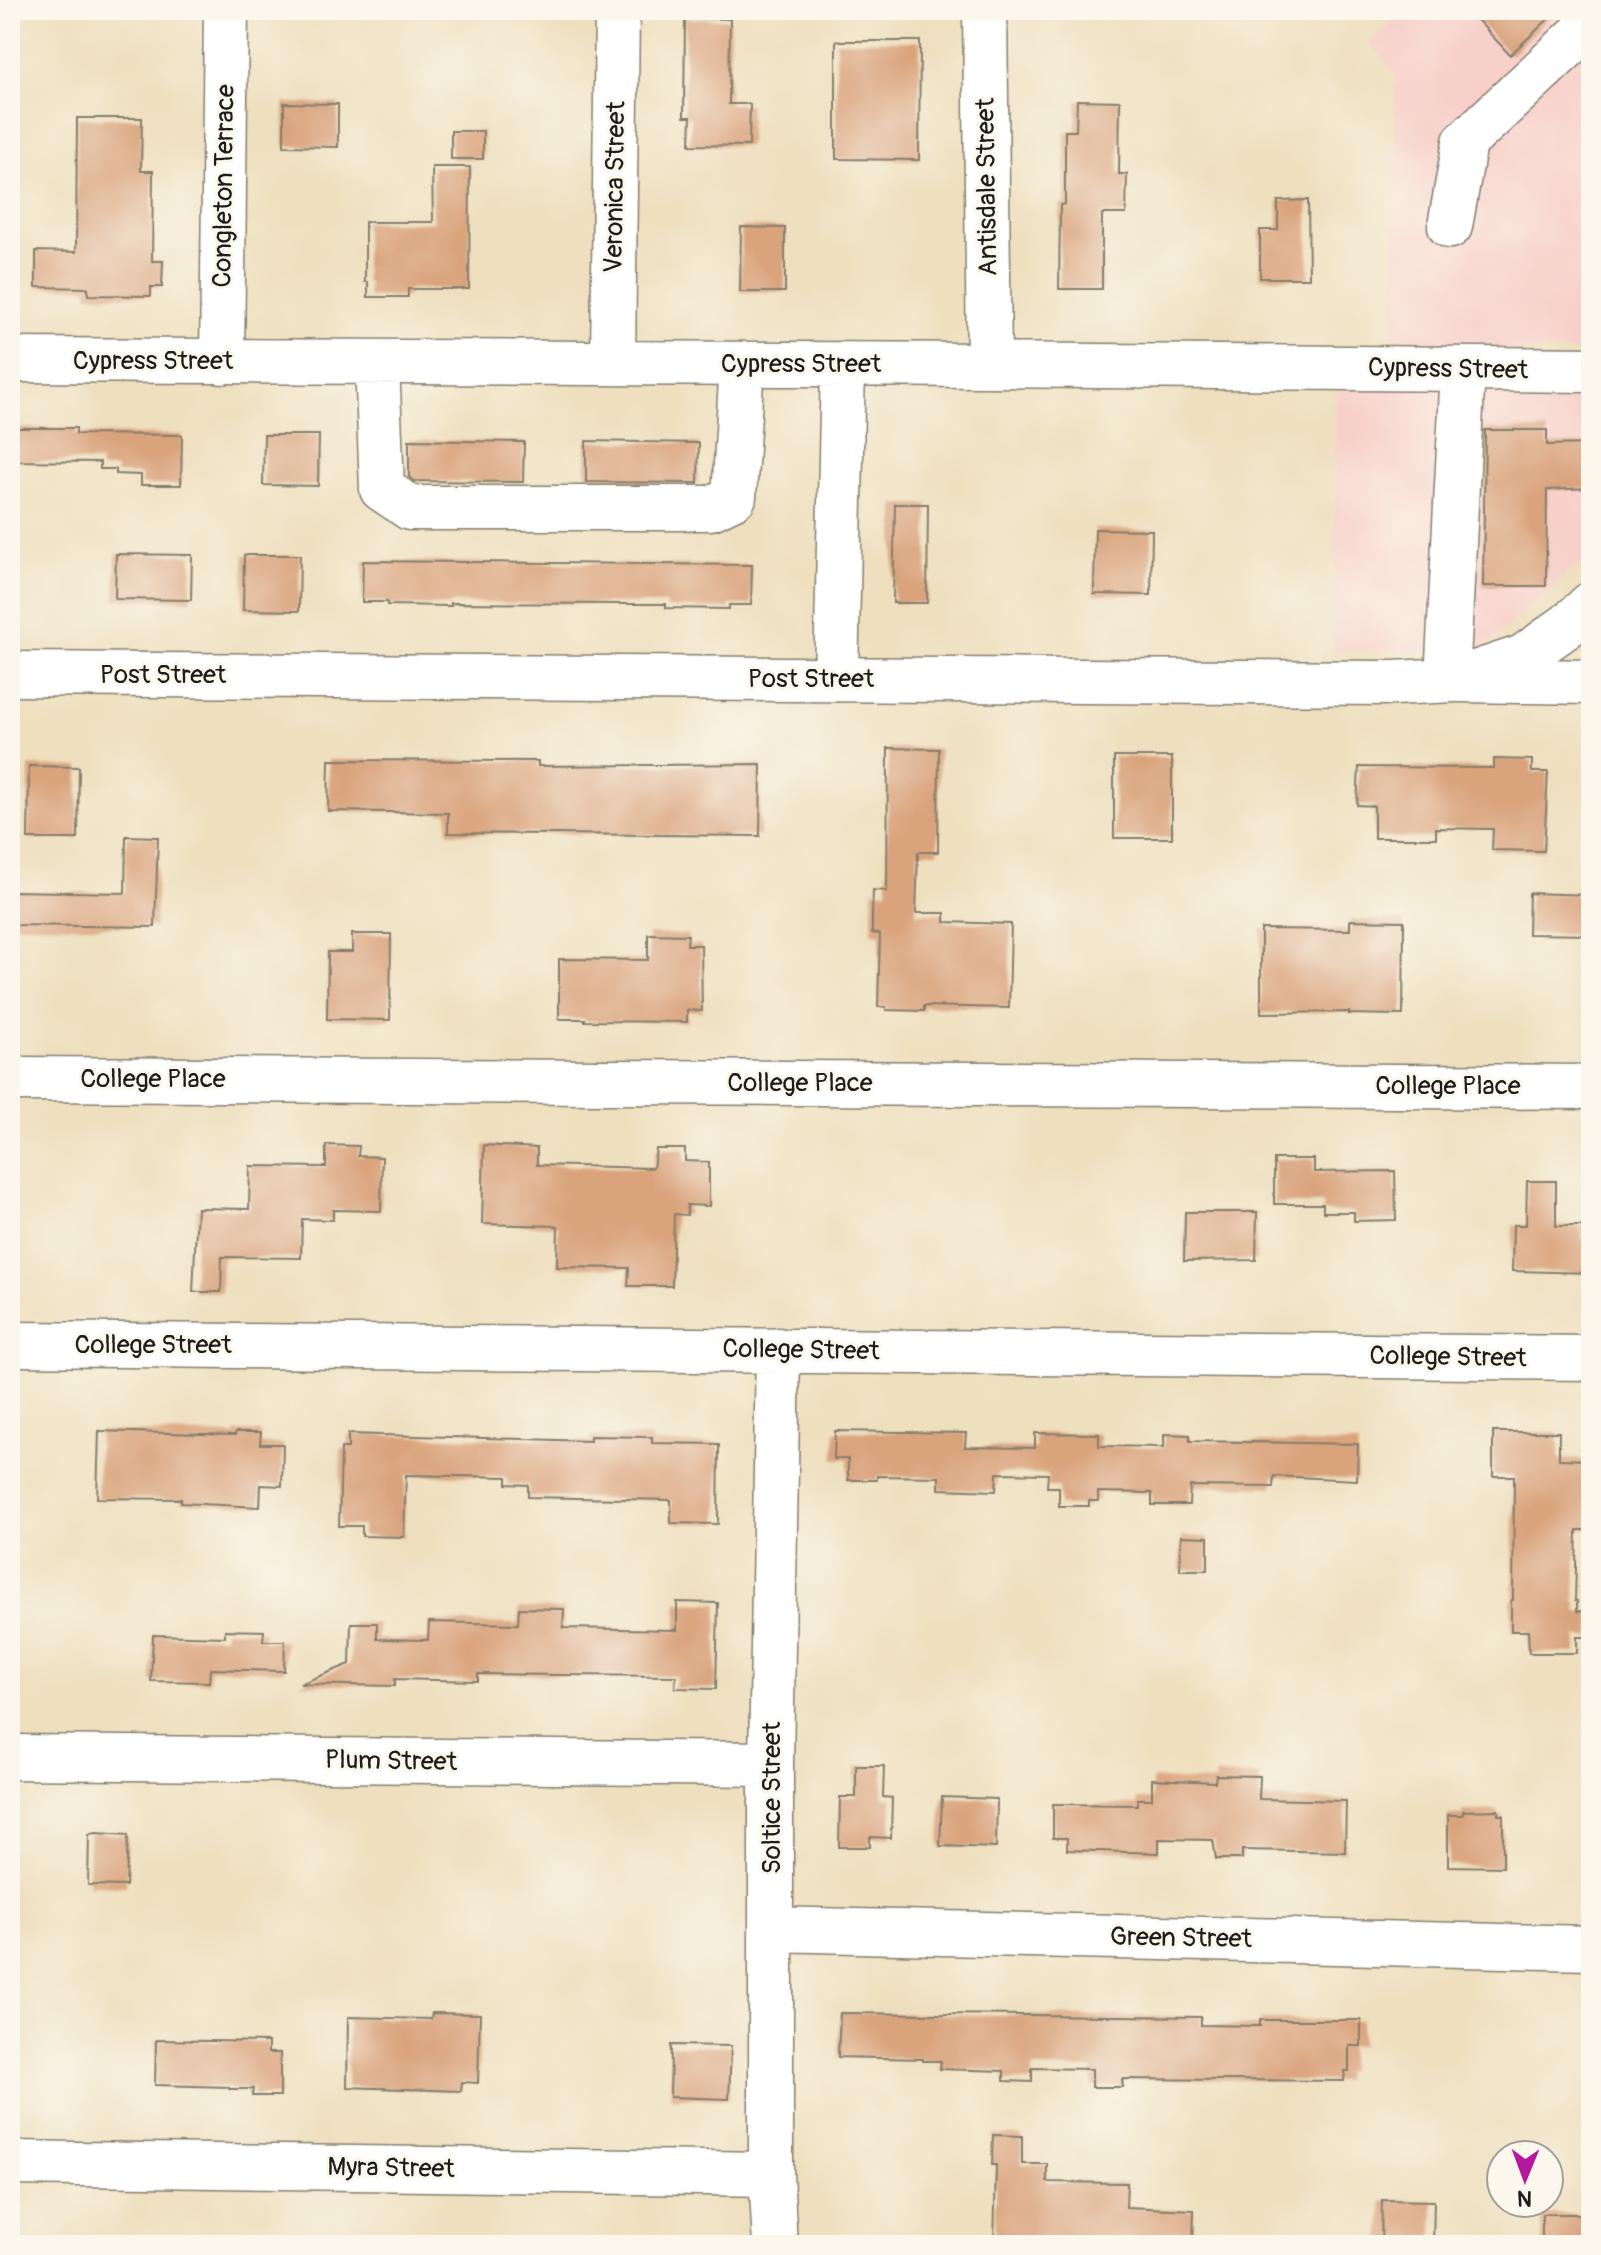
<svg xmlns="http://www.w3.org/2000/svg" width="1601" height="2255" font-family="Pangolin,sans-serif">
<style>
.built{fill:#f7d0c9}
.building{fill:#d9a37c}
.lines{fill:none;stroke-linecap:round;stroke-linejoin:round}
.minor-casing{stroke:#857e6d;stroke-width:47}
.major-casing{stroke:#857e6d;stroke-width:47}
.minor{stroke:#fff;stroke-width:44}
.major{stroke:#fff;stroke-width:44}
.labels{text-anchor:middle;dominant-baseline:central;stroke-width:6;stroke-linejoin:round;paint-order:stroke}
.street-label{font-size:26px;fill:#1c1c1c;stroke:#fbf7ec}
</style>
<rect width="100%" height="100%" fill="#fbf7ec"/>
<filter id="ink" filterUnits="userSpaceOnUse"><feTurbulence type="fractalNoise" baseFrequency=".0125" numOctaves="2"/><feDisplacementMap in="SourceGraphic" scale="16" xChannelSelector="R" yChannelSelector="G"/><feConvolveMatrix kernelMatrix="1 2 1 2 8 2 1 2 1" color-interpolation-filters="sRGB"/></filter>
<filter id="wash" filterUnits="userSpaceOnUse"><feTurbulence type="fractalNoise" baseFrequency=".006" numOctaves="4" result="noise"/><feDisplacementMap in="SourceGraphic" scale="32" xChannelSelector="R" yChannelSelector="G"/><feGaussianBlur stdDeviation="1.8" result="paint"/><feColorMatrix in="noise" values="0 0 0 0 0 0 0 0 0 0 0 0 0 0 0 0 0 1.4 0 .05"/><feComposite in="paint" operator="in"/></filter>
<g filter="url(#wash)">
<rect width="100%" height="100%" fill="#eedfbe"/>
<!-- built -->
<path class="built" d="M 1406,10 L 1591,10 L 1591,351 L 1393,350 L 1395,72 L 1369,43 Z
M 1336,385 L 1591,385 L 1591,553 L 1480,651 L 1334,651 Z"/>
<g id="blocks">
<!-- building -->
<path class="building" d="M 1468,10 L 1558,10 L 1510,55 Z
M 685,18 L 730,19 L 729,104 L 750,104 L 749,146 L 690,145 L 691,117 L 684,117 Z
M 836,41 L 920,41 L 919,160 L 836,159 Z
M 1077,100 L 1120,101 L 1119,174 L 1127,174 L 1126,214 L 1102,214 L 1102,289 L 1059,289 L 1060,205 L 1065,204 L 1065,131 L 1076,131 Z
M 284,103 L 338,104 L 338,147 L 284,146 Z
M 77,118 L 142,118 L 141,171 L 153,171 L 152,261 L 163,261 L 162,287 L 151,287 L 151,296 L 88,295 L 88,288 L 36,287 L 36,251 L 76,252 Z
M 451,131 L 483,131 L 483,159 L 451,159 Z
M 432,167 L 470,167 L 469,289 L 408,289 L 408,297 L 368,297 L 368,282 L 365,282 L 365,222 L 433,222 Z
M 1308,200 L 1309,278 L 1260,278 L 1260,230 L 1278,230 L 1278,201 Z
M 741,227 L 785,228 L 785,292 L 740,292 Z
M 10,428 L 76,428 L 76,434 L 182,435 L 181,485 L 141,485 L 141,475 L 116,474 L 116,469 L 100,469 L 100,462 L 10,461 Z
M 1485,430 L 1547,430 L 1547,445 L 1591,444 L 1591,488 L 1547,490 L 1546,586 L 1483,586 Z
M 264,435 L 319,435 L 318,486 L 263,485 Z
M 409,440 L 524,442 L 523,482 L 414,481 L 409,477 Z
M 586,441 L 699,443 L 698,483 L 586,482 Z
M 895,504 L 928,504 L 927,603 L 893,603 Z
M 1095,529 L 1152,530 L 1151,595 L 1094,594 Z
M 116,554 L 192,555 L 191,600 L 115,599 Z
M 244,555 L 300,555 L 299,611 L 243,610 Z
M 363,561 L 752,565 L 751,605 L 729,605 L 729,609 L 666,608 L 666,604 L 616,604 L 451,603 L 451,606 L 387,605 L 387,602 L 362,602 Z
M 888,748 L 939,749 L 938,852 L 918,852 L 916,913 L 945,913 L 945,922 L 1011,924 L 1009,1008 L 924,1006 L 924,1011 L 886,1010 L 886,1007 L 878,1007 L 880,934 L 872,933 L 872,917 L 873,890 L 887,891 Z
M 1114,757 L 1172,757 L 1172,838 L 1114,838 Z
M 1494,759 L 1532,760 L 1532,772 L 1548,772 L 1544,851 L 1492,850 L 1493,829 L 1436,828 L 1436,838 L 1374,838 L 1374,806 L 1357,805 L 1359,767 L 1494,768 Z
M 329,760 L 538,761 L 538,766 L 761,764 L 760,836 L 448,833 L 448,813 L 328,811 Z
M 29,766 L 79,767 L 78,839 L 28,839 Z
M 126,836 L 158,837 L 155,927 L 10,925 L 10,891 L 125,893 Z
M 1529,893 L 1591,895 L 1591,935 L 1528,934 Z
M 1350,920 L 1404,921 L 1403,1015 L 1349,1014 L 1349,1012 L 1261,1013 L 1261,929 L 1350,930 Z
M 352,934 L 391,934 L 390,1020 L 327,1019 L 328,952 L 352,952 Z
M 648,934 L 688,935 L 687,945 L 701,945 L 702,1011 L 687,1010 L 687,1022 L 585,1021 L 585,1019 L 559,1019 L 559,959 L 648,960 Z
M 326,1145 L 359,1146 L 358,1156 L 382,1157 L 381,1211 L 333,1210 L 333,1220 L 302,1219 L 301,1258 L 222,1257 L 221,1292 L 193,1292 L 197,1208 L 249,1209 L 250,1166 L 326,1167 Z
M 484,1145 L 537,1148 L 537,1165 L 653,1168 L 656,1149 L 685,1149 L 685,1161 L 709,1162 L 709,1206 L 687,1205 L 687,1215 L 674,1214 L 672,1286 L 628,1286 L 629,1268 L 557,1267 L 558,1226 L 482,1224 Z
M 1274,1159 L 1314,1159 L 1314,1172 L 1395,1171 L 1396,1220 L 1354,1221 L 1354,1212 L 1323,1212 L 1323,1204 L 1274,1204 Z
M 1527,1181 L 1556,1181 L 1556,1226 L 1582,1226 L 1582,1239 L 1591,1239 L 1591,1273 L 1512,1271 L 1513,1225 L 1526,1225 Z
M 1185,1212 L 1257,1212 L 1256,1260 L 1184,1261 Z
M 99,1431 L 235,1435 L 236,1432 L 261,1432 L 260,1444 L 283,1444 L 282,1486 L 261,1485 L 260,1507 L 181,1503 L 181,1499 L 97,1498 Z
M 835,1431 L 966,1433 L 965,1447 L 1035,1448 L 1035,1433 L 1099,1434 L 1099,1446 L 1164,1447 L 1164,1434 L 1190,1435 L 1190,1441 L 1358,1444 L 1357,1480 L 1274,1476 L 1273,1487 L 1190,1486 L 1189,1505 L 1152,1505 L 1152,1493 L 1098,1492 L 1098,1501 L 1089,1501 L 1089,1506 L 1059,1506 L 1059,1487 L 1047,1487 L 1048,1474 L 997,1473 L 996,1491 L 939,1489 L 939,1477 L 877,1476 L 877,1480 L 848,1480 L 848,1459 L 834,1459 Z
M 1493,1432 L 1559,1432 L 1559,1459 L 1589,1460 L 1589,1530 L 1577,1530 L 1575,1601 L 1577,1601 L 1577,1611 L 1591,1612 L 1590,1637 L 1577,1637 L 1577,1653 L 1529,1653 L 1528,1631 L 1511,1631 L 1511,1600 L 1513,1600 L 1514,1476 L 1493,1476 Z
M 348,1434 L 590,1441 L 590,1436 L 652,1437 L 652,1443 L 719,1444 L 718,1524 L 671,1523 L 671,1500 L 528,1497 L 528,1485 L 507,1484 L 507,1477 L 406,1475 L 404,1537 L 362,1536 L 362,1526 L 339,1526 L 341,1448 L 348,1448 Z
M 1181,1536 L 1208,1537 L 1208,1570 L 1180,1570 Z
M 677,1602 L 718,1603 L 716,1689 L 675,1688 L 676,1676 L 562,1675 L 478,1674 L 478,1681 L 395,1679 L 395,1686 L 300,1684 L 350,1664 L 351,1623 L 377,1623 L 377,1639 L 428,1640 L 429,1622 L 518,1624 L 519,1608 L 564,1609 L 563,1628 L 677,1630 Z
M 225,1630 L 264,1631 L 263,1641 L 285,1641 L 284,1671 L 210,1669 L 209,1682 L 151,1681 L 153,1635 L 225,1637 Z
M 856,1766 L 884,1766 L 883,1797 L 892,1798 L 891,1838 L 870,1837 L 870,1847 L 839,1847 L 840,1797 L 856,1797 Z
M 1216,1775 L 1260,1776 L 1259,1799 L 1346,1801 L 1345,1852 L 1242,1850 L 1242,1859 L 1216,1859 L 1213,1840 L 1159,1839 L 1159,1853 L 1067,1850 L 1067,1838 L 1053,1838 L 1053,1804 L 1137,1805 L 1137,1799 L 1152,1799 L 1152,1779 L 1215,1782 Z
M 942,1797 L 997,1799 L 996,1848 L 940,1846 Z
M 1498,1810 L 1498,1815 L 1503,1815 L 1503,1867 L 1448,1866 L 1448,1815 L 1463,1815 L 1463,1811 Z
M 96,1833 L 128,1835 L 126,1886 L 88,1885 L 89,1834 Z
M 432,2013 L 480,2014 L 478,2083 L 462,2082 L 461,2091 L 347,2087 L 348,2017 L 431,2019 Z
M 840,2013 L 1201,2017 L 1201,2025 L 1260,2026 L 1260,2020 L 1361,2020 L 1361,2046 L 1349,2046 L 1349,2071 L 1345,2071 L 1344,2081 L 1122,2079 L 1123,2087 L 1092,2087 L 1092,2069 L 1032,2068 L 1032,2082 L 1004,2081 L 1004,2071 L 940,2069 L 941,2061 L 923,2061 L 923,2059 L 838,2057 Z
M 156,2040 L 268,2042 L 268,2053 L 280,2053 L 280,2096 L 252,2096 L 253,2089 L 229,2089 L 229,2087 L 155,2085 Z
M 671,2045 L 731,2046 L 729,2099 L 670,2097 Z
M 993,2135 L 1022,2136 L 1022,2164 L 1047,2164 L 1047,2182 L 1127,2183 L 1126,2207 L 1194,2210 L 1193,2245 L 994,2245 L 996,2165 L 992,2165 Z
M 1382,2200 L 1434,2201 L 1433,2245 L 1381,2245 Z
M 1542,2214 L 1591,2214 L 1591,2245 L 1542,2245 Z"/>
</g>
</g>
<g filter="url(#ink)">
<use href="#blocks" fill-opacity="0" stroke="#857e6d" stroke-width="2"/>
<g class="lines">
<defs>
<path id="minor" d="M 985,10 L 989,365
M 1450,226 L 1465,142 L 1591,24
M 10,360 L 989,365 L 1591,370
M 222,362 L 226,10
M 377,362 L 382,489 L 410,508 L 711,508 L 734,497 L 742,364
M 613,363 L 617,10
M 836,679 L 843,365
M 1447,680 L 1463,369
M 1460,680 L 1591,682
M 10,1079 L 1591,1087
M 10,1344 L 1591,1358
M 10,1757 L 771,1764
M 771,1929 L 1591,1948
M 10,2163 L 771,2174
M 775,2245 L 771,2174 L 771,1764 L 778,1350"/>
<path id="major" d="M 10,674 L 1393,683 L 1454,680 L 1523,657 L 1568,625 L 1591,604"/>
</defs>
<!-- minor casing -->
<use href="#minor" class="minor-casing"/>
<!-- major casing -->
<use href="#major" class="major-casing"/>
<!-- minor -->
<use href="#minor" class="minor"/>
<!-- major -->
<use href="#major" class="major"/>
</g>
</g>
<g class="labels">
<!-- street labels -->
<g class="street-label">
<text transform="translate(224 186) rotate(-89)">Congleton Terrace</text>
<text transform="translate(615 187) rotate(-89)">Veronica Street</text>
<text transform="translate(987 187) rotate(-91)">Antisdale Street</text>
<text x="153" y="361">Cypress Street</text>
<text x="801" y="364">Cypress Street</text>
<text transform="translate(1448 369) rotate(1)">Cypress Street</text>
<text x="163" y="675">Post Street</text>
<text x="811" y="679">Post Street</text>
<text x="153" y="1079">College Place</text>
<text x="800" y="1083">College Place</text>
<text x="1448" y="1086">College Place</text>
<text x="153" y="1345">College Street</text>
<text transform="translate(801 1350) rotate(1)">College Street</text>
<text transform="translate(1448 1357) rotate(1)">College Street</text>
<text transform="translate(391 1761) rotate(1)">Plum Street</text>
<text transform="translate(772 1798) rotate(-90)">Soltice Street</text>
<text transform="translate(1181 1938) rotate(1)">Green Street</text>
<text transform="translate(391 2168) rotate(1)">Myra Street</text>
</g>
</g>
<!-- margin -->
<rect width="1601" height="2255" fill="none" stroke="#fbf7ec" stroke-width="40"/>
<!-- north arrow -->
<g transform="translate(1525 2179) rotate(181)"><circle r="38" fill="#fbf7ec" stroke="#a29f99" stroke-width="2"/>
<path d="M0-6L14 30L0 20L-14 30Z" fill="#b5179e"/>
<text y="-12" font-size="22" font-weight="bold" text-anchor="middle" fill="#1c1c1c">N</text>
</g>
</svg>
